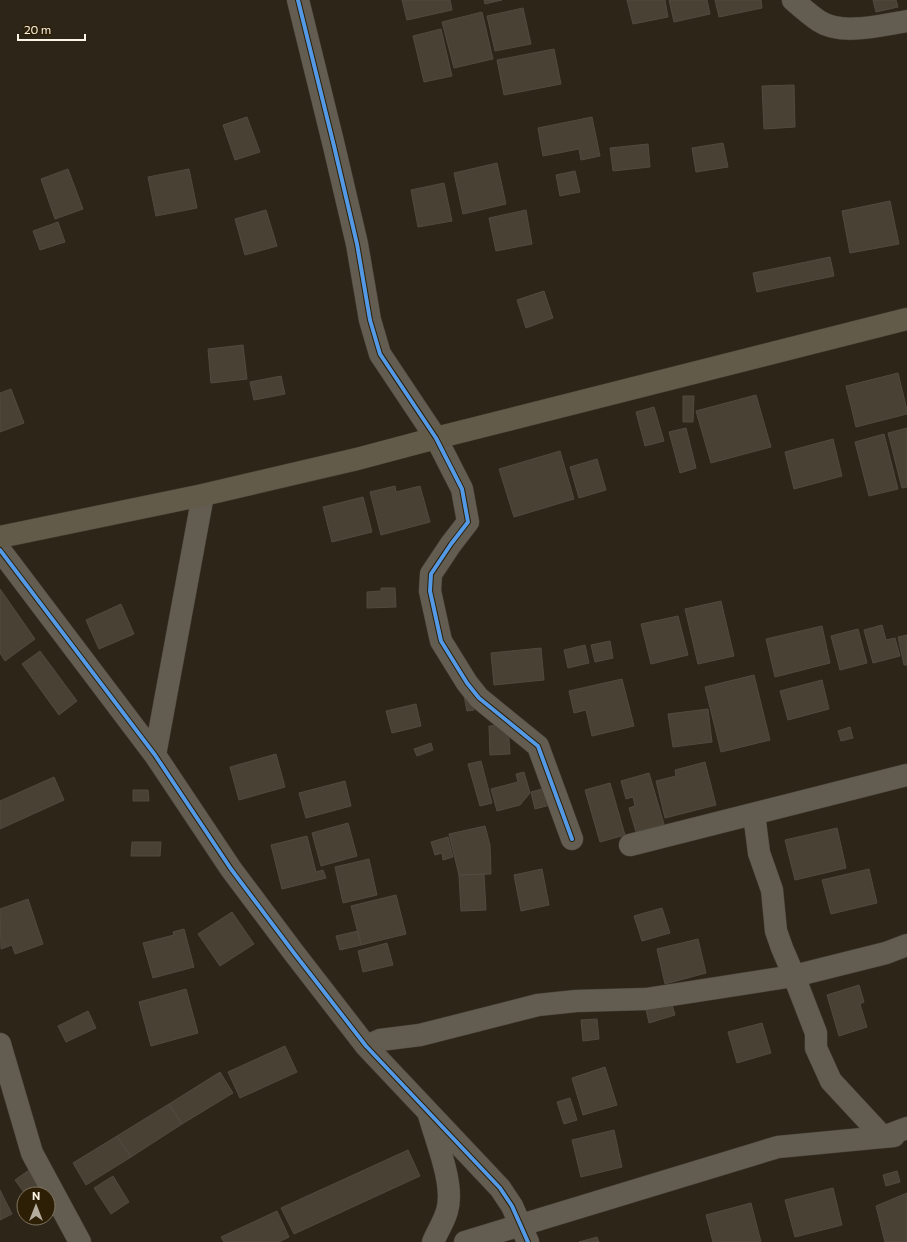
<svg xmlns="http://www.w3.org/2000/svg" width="907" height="1242" font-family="Commissioner,sans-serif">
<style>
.building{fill:#494234;stroke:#504a3f}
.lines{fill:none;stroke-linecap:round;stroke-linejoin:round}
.minor-casing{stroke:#474036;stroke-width:23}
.major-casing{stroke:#474036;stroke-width:23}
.minor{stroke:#625c51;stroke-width:22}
.major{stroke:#625b4a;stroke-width:22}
.cycleway-casing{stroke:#2c1f05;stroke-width:6}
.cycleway{stroke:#5399e6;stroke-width:4}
</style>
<rect width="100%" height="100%" fill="#2d2618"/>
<!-- building -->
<path class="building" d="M 402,0 L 450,0 L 452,10 L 407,20 Z
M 484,0 L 502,0 L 485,4 Z
M 627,0 L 665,0 L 668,17 L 633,24 Z
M 669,0 L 707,0 L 710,14 L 674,22 Z
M 715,0 L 761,0 L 762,8 L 719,17 Z
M 873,0 L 896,0 L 898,7 L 876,12 Z
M 523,8 L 531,44 L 495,51 L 487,16 Z
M 482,12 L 493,59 L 454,68 L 442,22 Z
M 441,29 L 452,76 L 424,82 L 413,36 Z
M 554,49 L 561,84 L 504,95 L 497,60 Z
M 794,85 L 795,127 L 764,129 L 762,86 Z
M 247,117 L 260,152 L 235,160 L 223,125 Z
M 592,117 L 600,156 L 581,160 L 579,149 L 543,156 L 538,128 Z
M 723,143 L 728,167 L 696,172 L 692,148 Z
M 648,144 L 650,167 L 613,171 L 610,148 Z
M 497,163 L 506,204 L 463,214 L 454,173 Z
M 68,169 L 83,209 L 55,219 L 41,179 Z
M 189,169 L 197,208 L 156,216 L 148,177 Z
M 575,171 L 580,192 L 560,196 L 556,175 Z
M 444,183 L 452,221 L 418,227 L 411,190 Z
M 890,201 L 899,244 L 850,253 L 842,211 Z
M 266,210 L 277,246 L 245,255 L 235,219 Z
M 526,210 L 532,244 L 496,251 L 489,218 Z
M 58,222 L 65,242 L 40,250 L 33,231 Z
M 830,257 L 834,276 L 757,292 L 753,273 Z
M 544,291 L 553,318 L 526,328 L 517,300 Z
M 243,345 L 247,379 L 211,383 L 208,349 Z
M 898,373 L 907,410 L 907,414 L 856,427 L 846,386 Z
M 281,376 L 285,394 L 254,400 L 250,382 Z
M 11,389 L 24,423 L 0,432 L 0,393 Z
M 756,395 L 771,447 L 711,463 L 696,411 Z
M 683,396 L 694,396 L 693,422 L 683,422 Z
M 654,407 L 664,441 L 645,446 L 636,412 Z
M 686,428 L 696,468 L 680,473 L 669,432 Z
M 907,428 L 907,487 L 902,488 L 888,433 Z
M 884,434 L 898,489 L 869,496 L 855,442 Z
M 833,439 L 842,476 L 794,489 L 785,452 Z
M 560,451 L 574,499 L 514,517 L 499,469 Z
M 597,459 L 606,490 L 579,498 L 570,467 Z
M 395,486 L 396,492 L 420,486 L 430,522 L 381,535 L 370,492 Z
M 363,497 L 372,532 L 332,542 L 323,507 Z
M 381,588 L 395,588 L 396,607 L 367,608 L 367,592 L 381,591 Z
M 0,589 L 35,639 L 5,661 L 0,653 Z
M 721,601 L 734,656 L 698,664 L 685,609 Z
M 121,604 L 134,634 L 99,649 L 86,620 Z
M 678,616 L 688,655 L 651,664 L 641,624 Z
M 882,625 L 886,640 L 895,638 L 900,656 L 873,663 L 864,630 Z
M 822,626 L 830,663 L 775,677 L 766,639 Z
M 858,629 L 867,663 L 840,670 L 831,636 Z
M 907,635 L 907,665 L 904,665 L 898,637 Z
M 610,641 L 613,658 L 595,662 L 591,645 Z
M 585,645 L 589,663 L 568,668 L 564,650 Z
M 541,648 L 544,680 L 494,685 L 491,653 Z
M 40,651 L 77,701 L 59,715 L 22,664 Z
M 754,675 L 770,740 L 721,752 L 705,687 Z
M 622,679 L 634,726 L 592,736 L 586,710 L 574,713 L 569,691 Z
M 822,680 L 829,709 L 788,720 L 780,691 Z
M 471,695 L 474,710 L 467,711 L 464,696 Z
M 416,704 L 421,726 L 392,733 L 386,711 Z
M 708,709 L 712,742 L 673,747 L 668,714 Z
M 508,725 L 510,754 L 490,755 L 489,726 Z
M 850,727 L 853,738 L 841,741 L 838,731 Z
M 431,743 L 433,750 L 417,756 L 414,749 Z
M 276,754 L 285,787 L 239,800 L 230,767 Z
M 481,761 L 492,803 L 480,806 L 468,764 Z
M 705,762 L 716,805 L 665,818 L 656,781 L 676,776 L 675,770 Z
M 524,772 L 530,793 L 520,805 L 497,811 L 491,789 L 518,782 L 516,774 Z
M 649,773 L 664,824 L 636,832 L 629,808 L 635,806 L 633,797 L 626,799 L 621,781 Z
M 54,777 L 64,800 L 0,829 L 0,801 Z
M 345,781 L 351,806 L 306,818 L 299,793 Z
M 610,783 L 625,835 L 600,842 L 585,790 Z
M 546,788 L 550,805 L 535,809 L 531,792 Z
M 133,790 L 148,790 L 149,801 L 133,801 Z
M 348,823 L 357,856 L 321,866 L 312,833 Z
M 485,826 L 490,845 L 491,874 L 459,875 L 449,834 Z
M 837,828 L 846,868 L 795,880 L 785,840 Z
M 307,836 L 316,872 L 323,870 L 326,878 L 282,889 L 271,845 Z
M 448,837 L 453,857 L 443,860 L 442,853 L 435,855 L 431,842 Z
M 132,842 L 161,842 L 160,856 L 131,856 Z
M 369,859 L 377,895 L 343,903 L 335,867 Z
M 542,869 L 549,905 L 521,911 L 514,875 Z
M 869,869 L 877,903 L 831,914 L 822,880 Z
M 484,874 L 486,910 L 461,911 L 459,875 Z
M 396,895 L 406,934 L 361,945 L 351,906 Z
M 28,899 L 43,944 L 15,954 L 12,945 L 1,949 L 0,909 Z
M 662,908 L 670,933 L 642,941 L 634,916 Z
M 232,912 L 254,944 L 220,966 L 198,934 Z
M 184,929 L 194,967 L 153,978 L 143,943 L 174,935 L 173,932 Z
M 358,931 L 361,945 L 340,950 L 336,936 Z
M 698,939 L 706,973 L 665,984 L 657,949 Z
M 387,943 L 393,965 L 363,972 L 358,951 Z
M 859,985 L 864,1002 L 860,1004 L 867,1027 L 839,1036 L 827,995 Z
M 186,989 L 198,1033 L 151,1046 L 139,1002 Z
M 670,998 L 675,1015 L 649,1023 L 645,1005 Z
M 88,1011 L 96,1028 L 66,1042 L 58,1026 Z
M 597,1019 L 599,1039 L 583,1041 L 581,1020 Z
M 762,1023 L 771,1053 L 737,1063 L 728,1032 Z
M 285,1046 L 297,1072 L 240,1098 L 228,1072 Z
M 605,1067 L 617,1105 L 583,1115 L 572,1078 Z
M 220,1072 L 233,1093 L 182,1124 L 169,1104 Z
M 570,1098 L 577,1120 L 564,1124 L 557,1102 Z
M 169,1104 L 182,1124 L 131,1157 L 117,1136 Z
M 614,1130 L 622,1167 L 581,1177 L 572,1140 Z
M 117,1136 L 131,1157 L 86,1185 L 73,1163 Z
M 408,1150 L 420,1176 L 294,1234 L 281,1208 Z
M 32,1168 L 48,1194 L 25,1194 L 15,1180 Z
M 897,1171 L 900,1182 L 886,1186 L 883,1175 Z
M 113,1176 L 129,1202 L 111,1214 L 94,1188 Z
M 833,1188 L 842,1225 L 795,1237 L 785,1200 Z
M 0,1190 L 12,1214 L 0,1220 Z
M 907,1193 L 907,1242 L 885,1242 L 876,1206 Z
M 751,1203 L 761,1242 L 713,1242 L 706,1215 Z
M 277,1211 L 289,1237 L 279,1242 L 224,1242 L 221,1237 Z
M 597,1237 L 599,1242 L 579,1242 Z"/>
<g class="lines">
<defs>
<path id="minor" d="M 298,0 L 334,146 L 357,244 L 370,320 L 380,354 L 436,438 L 462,489 L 468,522 L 451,544 L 431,574 L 430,591 L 441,641 L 467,683 L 479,698 L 538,746 L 572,839
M 793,0 C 801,7 810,15 819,21 C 841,36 882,25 907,21
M 0,550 L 155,755 L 231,869 L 294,953 L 366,1046 L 500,1188 L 512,1206 L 528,1242
M 155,755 L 203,495
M 754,814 L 759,853 L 772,890 L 776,931 L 782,948 L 794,976 L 816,1033 L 816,1048 L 831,1081 L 883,1137 L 894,1136
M 630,845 L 907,775
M 0,1044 L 32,1153 L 80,1242
M 366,1046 L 380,1040 L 420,1035 L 538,1005 L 576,1001 L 646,999 L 794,976 L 886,953 L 907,945
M 429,1115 C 436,1141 455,1185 447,1211 C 444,1222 437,1232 433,1242
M 465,1242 L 778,1147 L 883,1137 L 907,1128"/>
<path id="major" d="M 0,537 L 203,495 L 357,459 L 436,438 L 907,319"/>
</defs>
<!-- minor casing -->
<use href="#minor" class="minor-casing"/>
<!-- major casing -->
<use href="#major" class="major-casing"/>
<!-- minor -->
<use href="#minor" class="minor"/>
<!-- major -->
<use href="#major" class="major"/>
<defs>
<path id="cycleway" d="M 298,0 L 334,146 L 357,244 L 370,320 L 380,354 L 436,438 L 462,489 L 468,522 L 451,544 L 431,574 L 430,591 L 441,641 L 467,683 L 479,698 L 538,746 L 572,839
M 0,550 L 155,755 L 231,869 L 294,953 L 366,1046 L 500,1188 L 512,1206 L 528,1242"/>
</defs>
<!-- cycleway casing -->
<use href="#cycleway" class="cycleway-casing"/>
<!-- cycleway -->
<use href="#cycleway" class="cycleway"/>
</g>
<!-- north arrow -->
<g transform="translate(36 1206)"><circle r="19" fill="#2c1f05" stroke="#7f745e"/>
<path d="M0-3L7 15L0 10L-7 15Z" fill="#b4ac9d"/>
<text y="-6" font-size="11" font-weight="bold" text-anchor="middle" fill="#fcf4e4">N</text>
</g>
<!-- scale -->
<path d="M18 34v6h67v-6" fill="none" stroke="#fcf4e4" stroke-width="2"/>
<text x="24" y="34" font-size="12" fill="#fcf4e4" stroke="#2c1f05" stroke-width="3" paint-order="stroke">20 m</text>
</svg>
